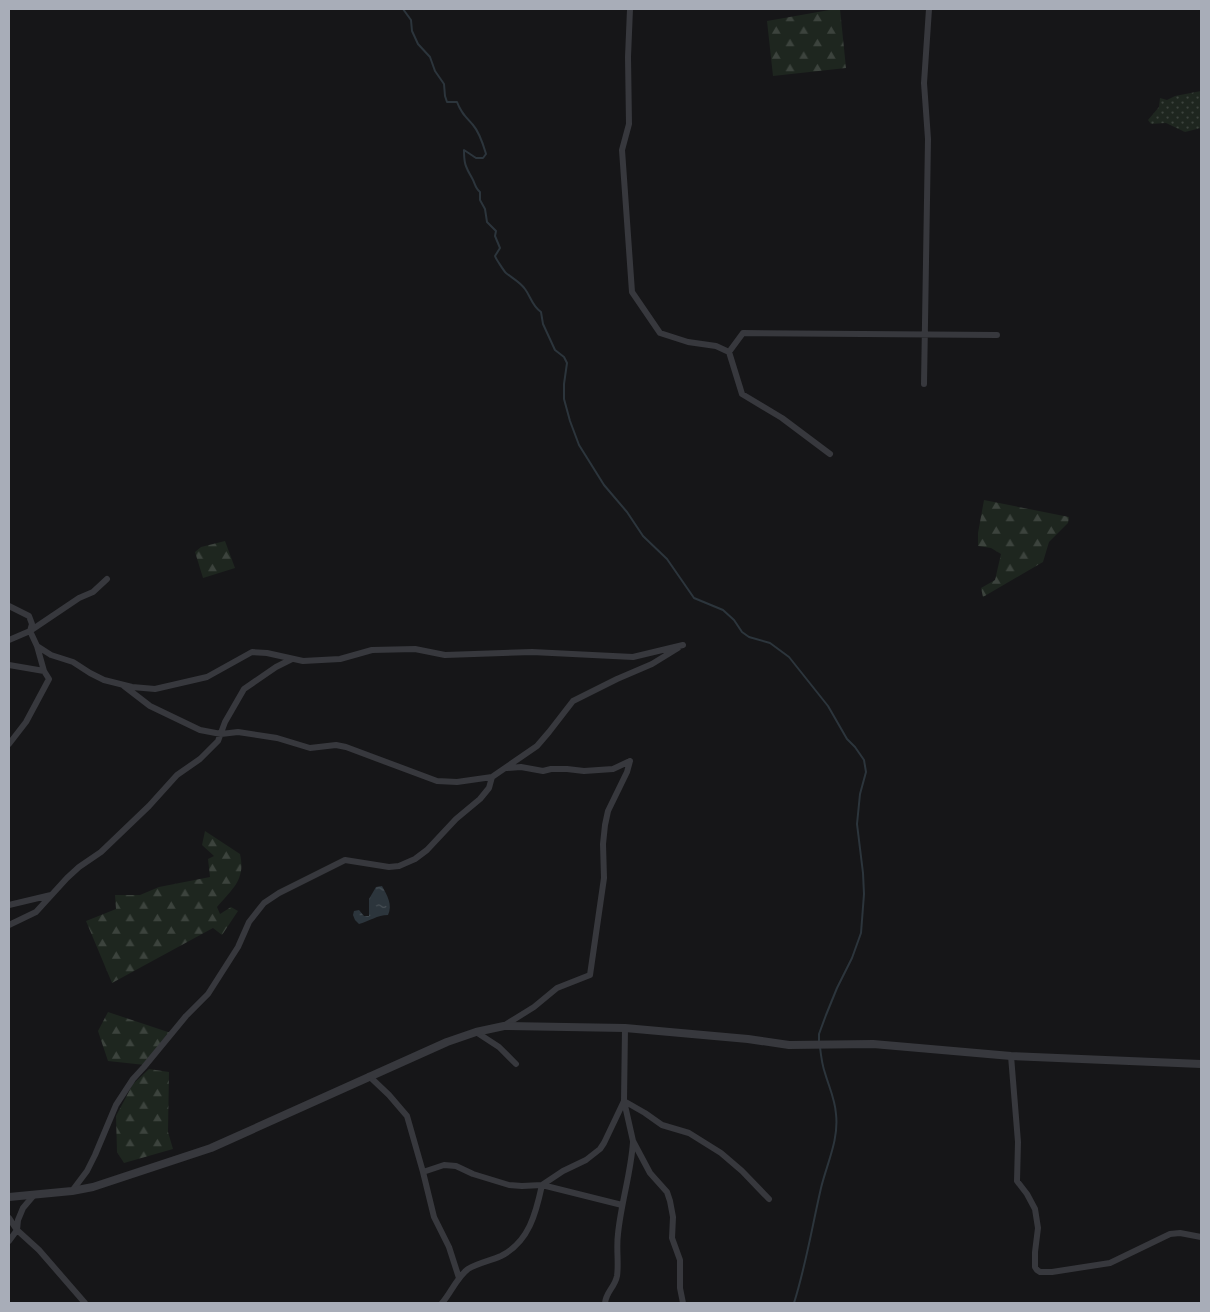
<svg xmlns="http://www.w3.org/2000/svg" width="1210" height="1312" font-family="Lato,sans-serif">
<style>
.grass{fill:url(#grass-dots)}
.forest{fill:url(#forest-firs)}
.water{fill:url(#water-ripples)}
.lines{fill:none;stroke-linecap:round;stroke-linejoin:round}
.stream{stroke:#2c353c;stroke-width:2}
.minor{stroke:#37383d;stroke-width:6}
.tertiary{stroke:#37383d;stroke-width:8}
</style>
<defs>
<pattern id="grass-dots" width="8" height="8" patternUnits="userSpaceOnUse" patternTransform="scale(1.25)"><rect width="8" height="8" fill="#1e261f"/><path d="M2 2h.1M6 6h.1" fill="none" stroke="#3c433d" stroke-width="1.8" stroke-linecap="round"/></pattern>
<pattern id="forest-firs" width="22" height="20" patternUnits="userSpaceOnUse" patternTransform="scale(1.25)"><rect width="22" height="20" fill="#1e261f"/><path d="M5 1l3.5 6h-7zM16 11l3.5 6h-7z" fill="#3c433d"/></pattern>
<pattern id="water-ripples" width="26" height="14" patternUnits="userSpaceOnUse" patternTransform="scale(1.25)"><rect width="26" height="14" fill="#2c353c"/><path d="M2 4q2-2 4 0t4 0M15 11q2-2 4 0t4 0" fill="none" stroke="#485056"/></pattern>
</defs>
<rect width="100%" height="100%" fill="#161618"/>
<!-- grass -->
<path class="grass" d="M 1201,91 L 1201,128 L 1185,132 L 1166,123 L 1151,124 L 1148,120 L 1159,107 L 1160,98 L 1167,100 L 1175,96 Z"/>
<!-- forest -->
<path class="forest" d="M 835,9 L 840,9 L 846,68 L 773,76 L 767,21 Z
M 984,500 L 1069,517 L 1068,523 L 1049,542 L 1043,562 L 983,597 L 981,588 L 995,580 L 1001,554 L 991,548 L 978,546 L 978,533 Z
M 225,541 L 235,568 L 203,578 L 195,552 L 201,547 Z
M 205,831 L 240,854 C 246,880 232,889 217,907 L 220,914 L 231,907 L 238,911 L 222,935 L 213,928 L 112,983 L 86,921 L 116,909 L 115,895 L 140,895 L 159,887 L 210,877 L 208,859 L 214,856 L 202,845 Z
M 108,1012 L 174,1034 L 145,1065 L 108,1061 L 98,1031 Z
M 149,1069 L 169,1072 L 168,1132 L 173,1149 L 124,1163 L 117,1152 L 116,1116 L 133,1084 Z"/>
<!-- water -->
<path class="water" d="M 382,886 C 387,895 393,905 388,915 C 377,915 370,921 359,924 L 355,920 L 353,915 L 354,911 L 359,910 L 364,916 L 369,916 L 369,899 L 376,887 Z"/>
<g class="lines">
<!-- stream -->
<path class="stream" d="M 403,9 L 411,20 L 412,31 L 418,44 L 430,57 L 435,71 L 444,84 L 445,96 L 447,102 L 457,102 C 461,113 466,117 473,125 C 480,133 483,144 486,154 L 483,158 L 476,158 L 464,150 C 464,163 465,166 472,178 C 475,183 475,188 480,192 L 480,200 L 485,209 L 487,222 L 496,231 L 495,236 L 500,248 L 495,256 C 496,259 504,271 506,273 C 512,278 520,282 525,289 C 531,297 532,306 541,312 L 543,324 L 555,350 L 564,357 L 567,363 L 564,384 L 564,399 L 570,421 L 579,445 L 604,485 L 627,512 L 643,536 L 667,559 L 694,598 L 723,610 L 734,620 L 742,632 L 749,637 L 770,643 L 789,657 L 828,706 L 847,739 L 855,747 L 864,760 L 866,772 L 860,794 L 857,824 L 863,873 L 864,894 L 861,933 L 852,958 L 837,988 L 826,1015 L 819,1034 L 819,1042
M 794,1303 C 806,1265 812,1227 821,1188 C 827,1163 839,1140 836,1114 C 835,1099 829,1087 825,1073 C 822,1065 821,1056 820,1047"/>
<!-- minor -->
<path class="minor" d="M 630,9 L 628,57 L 629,124 L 622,150 L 632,292 L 660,333 L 688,342 L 716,346 L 729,352 L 742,394 L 782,418 L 830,454
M 729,352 L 743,333 L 997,335
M 924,384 L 928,139 L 924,83 L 929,9
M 9,606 L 29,616 L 32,624 L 30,631 L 37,646 L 51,655 L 73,662 L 90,673 L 104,680 L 132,687 L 155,689 L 207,677 L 252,652 L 267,653 L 303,661 L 340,659 L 372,650 L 415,649 L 445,655 L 532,652 L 633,657 L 683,645
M 9,640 L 30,631 L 79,598 L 93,592 L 107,579
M 9,665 L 44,671
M 124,686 L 150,706 L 200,730 L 221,734 L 238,732 L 277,738 L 310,748 L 336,745 L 346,747 L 437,781 L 457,782 L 492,777 L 537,746 L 549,732 L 573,701 L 617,679 L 652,664 L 678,648
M 9,744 L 26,722 L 49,679 L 44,671 L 37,646
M 507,768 L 521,767 L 543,771 L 551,769 L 567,769 L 584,771 L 613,769 L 630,761
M 9,905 L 51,895
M 9,925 L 36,912 L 67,878 L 79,867 L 101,852 L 149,806 L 177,775 L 200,759 L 218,741 L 225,722 L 244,689 L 276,667 L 292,659
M 505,1025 L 534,1007 L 557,988 L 590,975 L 604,878 L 603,844 L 605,825 L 608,811 L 627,772 L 630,761
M 625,1028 L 624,1101 L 633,1141 L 650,1173 L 667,1192 L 670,1201 L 673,1217 L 672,1238 L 680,1260 L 680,1288 L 683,1303
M 476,1032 L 499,1047 L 516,1064
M 1011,1056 L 1018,1142 L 1017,1181 L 1027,1194 L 1035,1209 L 1038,1228 L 1035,1252 L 1035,1267 L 1037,1270 L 1040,1272 L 1052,1272 L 1110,1263 L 1170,1234 L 1180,1233 L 1201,1237
M 369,1076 L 389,1095 L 407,1116 L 423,1172 L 434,1217 L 449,1247 L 459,1278
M 423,1172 L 444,1165 L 456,1166 L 473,1174 L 509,1185 L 522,1186 L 542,1185 L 622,1205
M 72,1191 L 87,1171 L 95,1155 L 116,1105 L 133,1079 L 144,1067 L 186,1016 L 208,994 L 238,947 L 249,922 L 264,903 L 279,893 L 345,860 L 389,867 L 399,866 L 415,859 L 427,850 L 456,819 L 480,799 L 489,788 L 492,777
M 9,1218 L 17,1230 L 39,1250 L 85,1303
M 9,1241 L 17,1230 L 18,1220 L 23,1208 L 34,1195
M 442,1303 C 451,1293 457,1277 468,1269 C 478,1263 490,1261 501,1256 C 529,1242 536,1213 542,1185 L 563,1171 L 586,1160 L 600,1149 L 604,1143 L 624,1101 L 645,1113 L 662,1125 L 689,1133 L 721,1153 L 742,1171 L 769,1199
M 605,1303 C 606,1292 615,1287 617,1276 C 619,1263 616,1248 618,1234 C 621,1203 631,1173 633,1142"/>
<!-- tertiary -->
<path class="tertiary" d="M 9,1197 L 72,1191 L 93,1187 L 211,1148 L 447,1042 L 476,1032 L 504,1026 L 625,1028 L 748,1039 L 789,1045 L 873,1044 L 1011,1056 L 1201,1064"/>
</g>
<!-- border -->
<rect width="1210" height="1312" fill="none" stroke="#a8adb8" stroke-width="20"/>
</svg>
